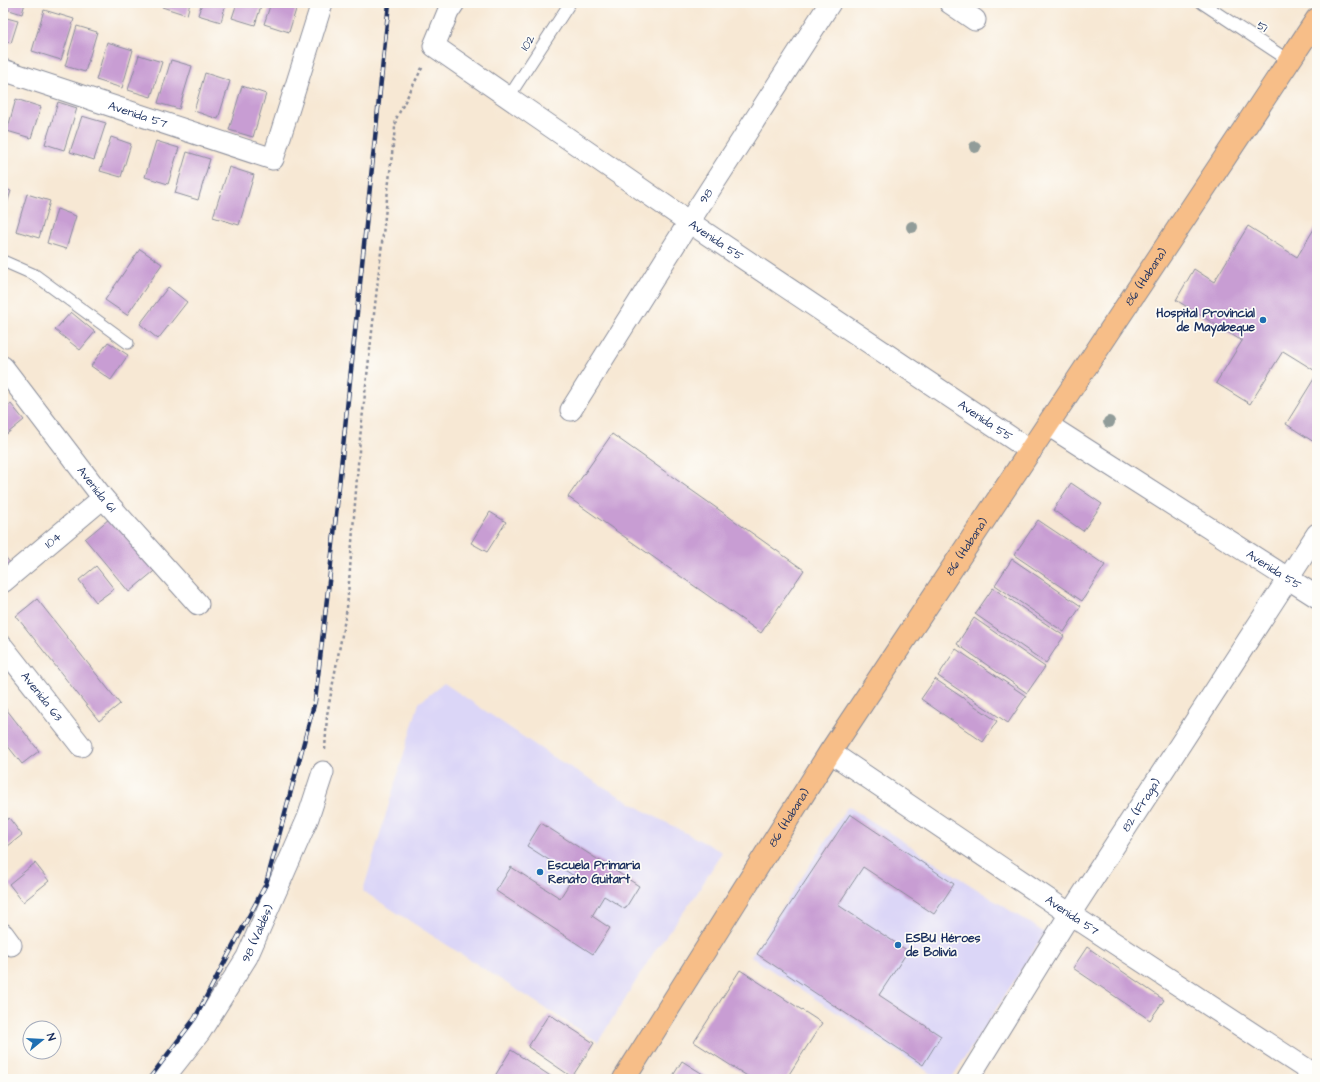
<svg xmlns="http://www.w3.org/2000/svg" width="1320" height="1082" font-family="'Architects Daughter',sans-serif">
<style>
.built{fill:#dbd6f7}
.building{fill:#c89dd3}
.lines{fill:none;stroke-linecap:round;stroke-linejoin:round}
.service-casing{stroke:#898c99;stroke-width:13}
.minor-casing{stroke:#898c99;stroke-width:23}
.primary-casing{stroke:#898c99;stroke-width:24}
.path{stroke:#898c99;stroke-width:2.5;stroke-dasharray:3 3;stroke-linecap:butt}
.service{stroke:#fff;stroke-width:11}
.minor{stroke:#fff;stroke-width:21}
.primary{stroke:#f7be88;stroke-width:22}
.rail-casing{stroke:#1b2f5e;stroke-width:4.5}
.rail{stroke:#fdfcf7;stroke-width:3;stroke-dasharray:9;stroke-linecap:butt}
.tree{fill:#919c99}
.poi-dot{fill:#1f6fb2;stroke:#fdfcf7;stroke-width:1.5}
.labels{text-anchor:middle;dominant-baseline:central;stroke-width:3.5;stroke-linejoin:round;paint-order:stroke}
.street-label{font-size:12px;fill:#1b2f5e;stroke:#fdfcf7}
.poi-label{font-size:12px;font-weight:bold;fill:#1b2f5e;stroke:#fdfcf7;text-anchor:start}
</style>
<rect width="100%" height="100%" fill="#fdfcf7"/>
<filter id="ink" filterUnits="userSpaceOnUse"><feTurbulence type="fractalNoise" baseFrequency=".025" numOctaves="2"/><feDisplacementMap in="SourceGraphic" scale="8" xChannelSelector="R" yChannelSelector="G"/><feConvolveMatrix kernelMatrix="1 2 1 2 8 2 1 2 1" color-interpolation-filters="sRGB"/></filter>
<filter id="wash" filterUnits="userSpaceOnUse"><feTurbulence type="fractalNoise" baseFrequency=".012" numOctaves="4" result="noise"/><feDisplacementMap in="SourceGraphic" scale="16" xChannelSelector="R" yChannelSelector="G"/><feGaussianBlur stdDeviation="0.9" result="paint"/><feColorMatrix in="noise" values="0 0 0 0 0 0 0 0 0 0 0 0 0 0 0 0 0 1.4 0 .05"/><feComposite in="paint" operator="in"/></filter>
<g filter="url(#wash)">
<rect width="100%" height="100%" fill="#f7e8d4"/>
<!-- built -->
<path class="built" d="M 444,683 L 553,757 L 650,814 L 722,852 L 696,895 L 654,952 L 598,1042 L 363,891 L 419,703 Z
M 848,806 L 1045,933 L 951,1079 L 939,1079 L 751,957 Z"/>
<g id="blocks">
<!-- building -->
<path class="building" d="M 3,3 L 25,3 L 22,14 L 3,8 Z
M 164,3 L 190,3 L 187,15 L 162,7 Z
M 202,3 L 226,3 L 221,22 L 198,15 Z
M 237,3 L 262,3 L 255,25 L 232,18 Z
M 271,3 L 298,3 L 289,32 L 264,24 Z
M 44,10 L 74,19 L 61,60 L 32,51 Z
M 3,17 L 18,21 L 11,43 L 3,41 Z
M 77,26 L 97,32 L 85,72 L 65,66 Z
M 107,42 L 133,50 L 122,88 L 96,80 Z
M 139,55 L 162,62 L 151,97 L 128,90 Z
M 171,60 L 192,66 L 179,109 L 158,103 Z
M 205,73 L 230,81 L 218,119 L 194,111 Z
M 242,86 L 266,94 L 253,137 L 229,130 Z
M 16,99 L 41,107 L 31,138 L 7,131 Z
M 58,102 L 77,108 L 64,150 L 45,144 Z
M 82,116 L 106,123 L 94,160 L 70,152 Z
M 111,137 L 131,144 L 121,177 L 100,171 Z
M 156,141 L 179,148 L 168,184 L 145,177 Z
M 187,152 L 210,159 L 198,200 L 175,193 Z
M 229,167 L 254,175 L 239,225 L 213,217 Z
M 3,188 L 11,191 L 3,216 Z
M 27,194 L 50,201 L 39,238 L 16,231 Z
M 57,209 L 76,216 L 66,249 L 47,243 Z
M 1317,224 L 1317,372 L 1283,351 L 1250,404 L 1216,383 L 1242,341 L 1176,300 L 1194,269 L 1214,282 L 1248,226 L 1297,257 Z
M 140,249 L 162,264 L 127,315 L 105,300 Z
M 168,287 L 187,302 L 158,339 L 140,324 Z
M 71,312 L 95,332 L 80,350 L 55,330 Z
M 108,342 L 128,355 L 111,380 L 91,366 Z
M 1317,374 L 1317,444 L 1286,424 Z
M 11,404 L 24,420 L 3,437 L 3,410 Z
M 612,434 L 804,570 L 761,633 L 568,497 Z
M 1071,483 L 1102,504 L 1083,531 L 1053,510 Z
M 490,512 L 506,522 L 487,552 L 471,543 Z
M 115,514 L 159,567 L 129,592 L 85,539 Z
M 1038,520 L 1105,565 L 1082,601 L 1014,555 Z
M 3,554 L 11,564 L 3,570 Z
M 1012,559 L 1081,606 L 1064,632 L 995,585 Z
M 96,566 L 114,589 L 96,602 L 79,580 Z
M 993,588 L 1064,636 L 1046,663 L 975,614 Z
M 37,599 L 120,704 L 99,721 L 16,616 Z
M 974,618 L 1045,667 L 1027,693 L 957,644 Z
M 956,649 L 1026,696 L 1008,723 L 938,676 Z
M 935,679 L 997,721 L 983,742 L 921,699 Z
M 3,705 L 39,751 L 22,764 L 3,740 Z
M 850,814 L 954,884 L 934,914 L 863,867 L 838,905 L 908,951 L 879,995 L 941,1036 L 923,1065 L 757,954 Z
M 9,818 L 22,835 L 3,850 L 3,823 Z
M 541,823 L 639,886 L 625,909 L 604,896 L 592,916 L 610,928 L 593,954 L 496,891 L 511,867 L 560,898 L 574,876 L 527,846 Z
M 35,863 L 49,881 L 23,902 L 9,884 Z
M 1087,947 L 1164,1000 L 1150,1020 L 1073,968 Z
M 740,970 L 822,1023 L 786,1079 L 752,1079 L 694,1042 Z
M 549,1014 L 594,1043 L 572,1077 L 528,1047 Z
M 511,1050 L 555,1079 L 493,1079 Z
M 682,1061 L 711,1079 L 671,1079 Z"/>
</g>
</g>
<g filter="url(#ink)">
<use href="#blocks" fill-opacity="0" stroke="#898c99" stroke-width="1"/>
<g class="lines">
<defs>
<path id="service" d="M 1202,3 L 1288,60
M 508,98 L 570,3
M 3,261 L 35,275 L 128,343"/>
<g id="minor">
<path id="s1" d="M 454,3 L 448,12 L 434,46 L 689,222 L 1031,451"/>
<path d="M 950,3 L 975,20"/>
<path id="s2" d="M 3,70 L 273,159 L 322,3"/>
<path id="s3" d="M 3,367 L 103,498 L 198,604"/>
<path id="s4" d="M 571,410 L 689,222 L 830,3"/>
<path id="s5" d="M 1048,425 L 1317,597"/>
<path id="s6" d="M 3,582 L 103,498"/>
<path id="s7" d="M 3,647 L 81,746"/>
<path id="s8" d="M 830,752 L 1070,914 L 1317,1076"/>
<path d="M 3,934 L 11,945"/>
<path id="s9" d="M 163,1079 L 200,1032 L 247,957 L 308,818 L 323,772"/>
<path id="s10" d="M 968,1079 L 1070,914 L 1317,534"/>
</g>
<g id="primary">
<path id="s11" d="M 624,1079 L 830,752 L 1317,19"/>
</g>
</defs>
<!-- service casing -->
<use href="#service" class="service-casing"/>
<!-- minor casing -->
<use href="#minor" class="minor-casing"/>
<!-- primary casing -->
<use href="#primary" class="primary-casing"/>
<!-- path -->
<path class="path" d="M 419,3 L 426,5
M 325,750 L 327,715 L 347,608 L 360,438 L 396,119 L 423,66"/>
<!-- service -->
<use href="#service" class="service"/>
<!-- minor -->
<use href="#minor" class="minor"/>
<!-- primary -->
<use href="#primary" class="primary"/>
<defs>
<path id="rail" d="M 149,1079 L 195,1018 L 266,884 L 315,701 L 330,573 L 389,3"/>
</defs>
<!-- rail casing -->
<use href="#rail" class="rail-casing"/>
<!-- rail -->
<use href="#rail" class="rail"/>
</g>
<!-- trees -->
<g class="tree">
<circle cx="975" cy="147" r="6"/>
<circle cx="912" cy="227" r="6"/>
<circle cx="1109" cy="422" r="6"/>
</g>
</g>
<!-- markers -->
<g class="poi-dot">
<circle cx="1263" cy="320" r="4"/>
<circle cx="540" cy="872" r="4"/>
<circle cx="898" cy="945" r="4"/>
</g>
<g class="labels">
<!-- street labels -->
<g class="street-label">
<text transform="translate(1262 27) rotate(33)">51</text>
<text transform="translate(528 43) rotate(-57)">102</text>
<text stroke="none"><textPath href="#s2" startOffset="142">Avenida 57</textPath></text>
<text stroke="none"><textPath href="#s4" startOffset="253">98</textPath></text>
<text stroke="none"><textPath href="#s1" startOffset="390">Avenida 55</textPath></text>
<text stroke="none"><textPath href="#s11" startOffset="957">86 (Habana)</textPath></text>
<text stroke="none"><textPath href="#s1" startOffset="714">Avenida 55</textPath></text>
<text stroke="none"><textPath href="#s3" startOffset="154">Avenida 61</textPath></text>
<text stroke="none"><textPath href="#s6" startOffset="65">104</textPath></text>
<text stroke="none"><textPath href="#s11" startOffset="633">86 (Habana)</textPath></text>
<text stroke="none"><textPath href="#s5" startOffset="268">Avenida 55</textPath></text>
<text stroke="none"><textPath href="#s7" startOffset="63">Avenida 63</textPath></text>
<text stroke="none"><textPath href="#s10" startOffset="324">82 (Fraga)</textPath></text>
<text stroke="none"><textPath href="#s11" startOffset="309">86 (Habana)</textPath></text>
<text stroke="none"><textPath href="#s8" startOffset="292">Avenida 57</textPath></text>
<text stroke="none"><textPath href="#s9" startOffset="174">98 (Valdés)</textPath></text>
</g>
<!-- poi labels -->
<g class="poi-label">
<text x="1255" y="313" text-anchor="end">Hospital Provincial<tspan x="1255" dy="14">de Mayabeque</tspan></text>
<text x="548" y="865">Escuela Primaria<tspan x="548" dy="14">Renato Guitart</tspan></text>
<text x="906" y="938">ESBU Héroes<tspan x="906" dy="14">de Bolivia</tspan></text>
</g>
</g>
<!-- margin -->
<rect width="1320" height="1082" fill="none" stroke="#fdfcf7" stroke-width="16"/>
<!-- north arrow -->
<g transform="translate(42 1040) rotate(72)"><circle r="19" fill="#fdfcf7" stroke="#a3aaba"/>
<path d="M0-3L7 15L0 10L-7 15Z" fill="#1f6fb2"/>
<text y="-6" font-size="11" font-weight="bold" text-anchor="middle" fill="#1b2f5e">N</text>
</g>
</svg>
